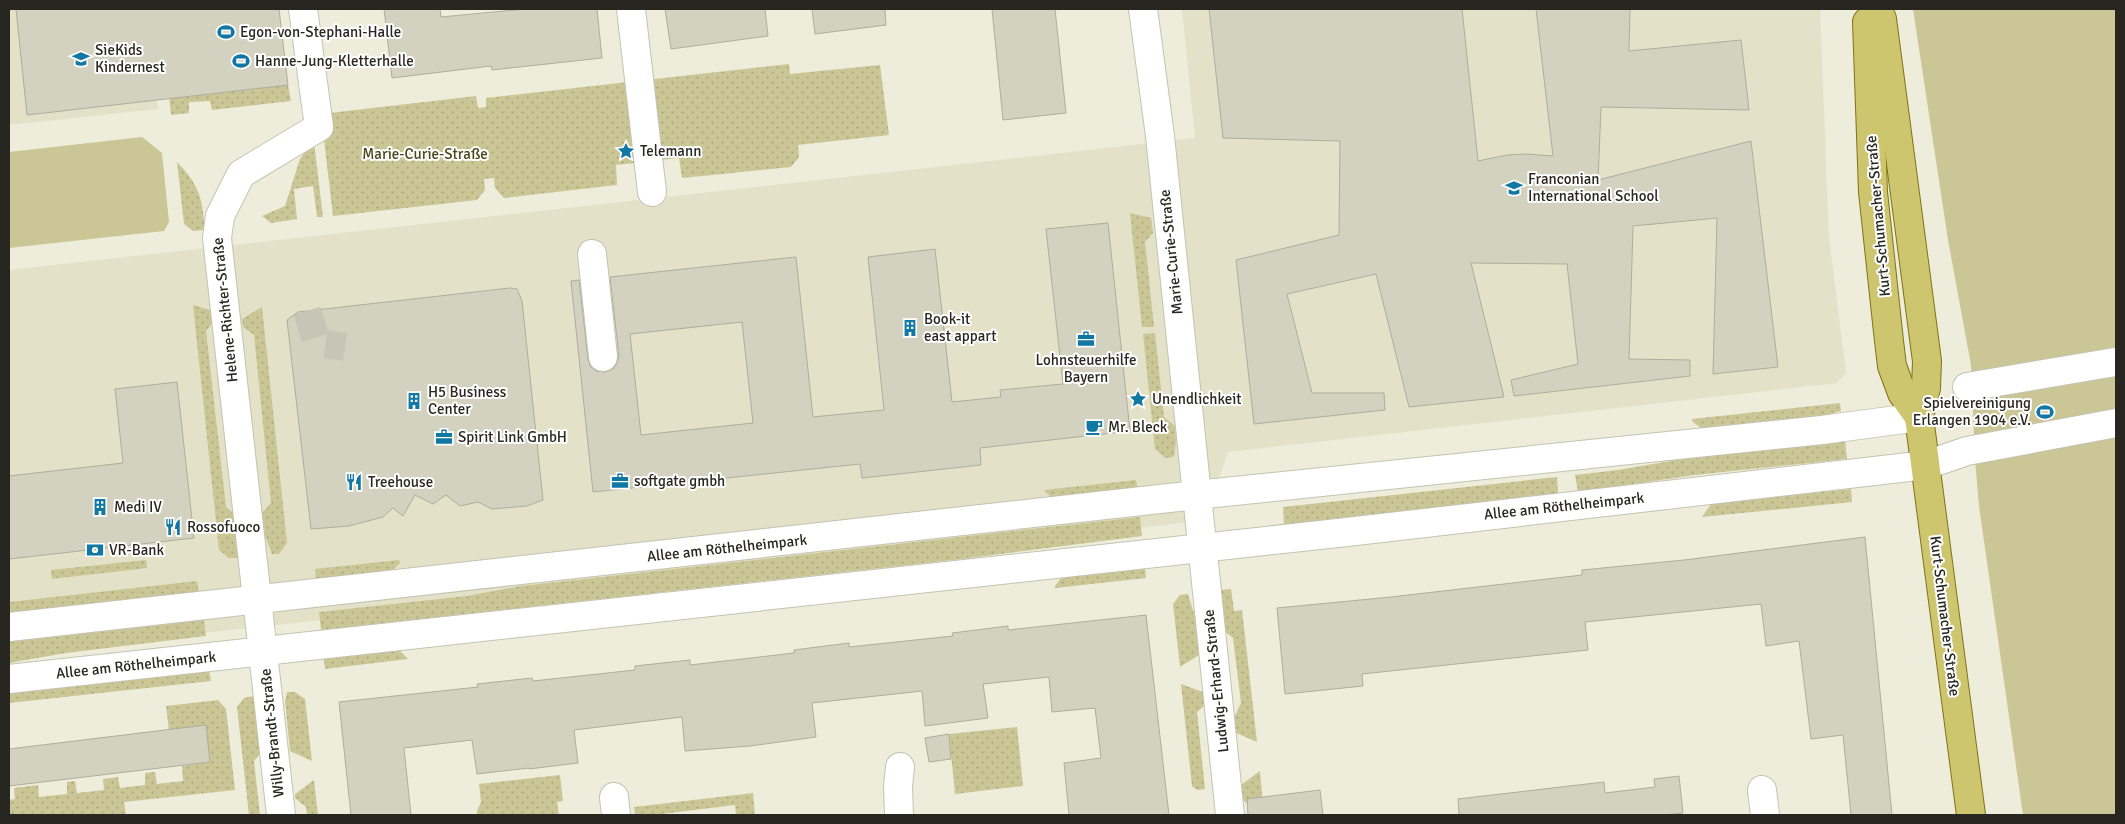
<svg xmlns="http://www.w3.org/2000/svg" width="2125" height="824" font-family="Signika,sans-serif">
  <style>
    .built { fill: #e3e1c8 }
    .green { fill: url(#green-dots) }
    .pitch { fill: #cbc695 }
    .building { fill: #d3d1c0; stroke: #afad9c; fill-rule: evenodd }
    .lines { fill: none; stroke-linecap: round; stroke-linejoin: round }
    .minor-tunnel { stroke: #c6c5b6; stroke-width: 28; stroke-dasharray: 28 14; stroke-linecap: butt }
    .minor-casing { stroke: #c4c3b2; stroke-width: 30 }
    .major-casing { stroke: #7e7415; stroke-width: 30 }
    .minor { stroke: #fff; stroke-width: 28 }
    .major { stroke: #cec56f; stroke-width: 28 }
    .labels { text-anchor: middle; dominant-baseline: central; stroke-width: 4; stroke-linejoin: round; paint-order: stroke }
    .poi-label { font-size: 15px; fill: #272620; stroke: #fff; text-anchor: start }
    .park-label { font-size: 15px; fill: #4a4518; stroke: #fff }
    .street-label { font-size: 15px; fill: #272620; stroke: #fff }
  </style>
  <defs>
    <pattern id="green-dots" width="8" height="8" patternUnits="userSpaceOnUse" patternTransform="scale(1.25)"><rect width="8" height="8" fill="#cbc695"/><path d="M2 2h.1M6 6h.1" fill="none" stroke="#aeaa80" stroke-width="1.8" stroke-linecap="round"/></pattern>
  </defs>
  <rect width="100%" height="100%" fill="#eeeddb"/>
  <!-- built -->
  <g class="built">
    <polygon points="9,9 147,9 158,109 9,125"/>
    <polygon points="1182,9 1820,9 1829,238 1846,373 1837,383 1228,452 1204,520 860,562 9,654 9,270 1195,138"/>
  </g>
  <!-- green -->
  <g class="green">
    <polygon points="160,9 168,9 178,96 288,85 291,101 212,110 210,101 189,102 189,113 171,115"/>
    <polygon points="789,64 790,74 880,65 889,135 798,145 799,157 791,167 682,178 679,158 616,165 617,185 504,198 495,188 494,178 484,179 485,190 477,200 333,216 321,114 476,96 478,108 486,107 486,98"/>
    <polygon points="314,142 323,217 317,217 313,186 294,189 297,219 271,223 262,216 285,206 300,159 311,143"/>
    <path d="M 177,162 C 200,186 202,198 205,230 L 193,231 L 184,224 Z"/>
    <polygon points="1130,213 1151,218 1153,233 1145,242 1154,327 1142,327"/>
    <polygon points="193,305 213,311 215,320 206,331 226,507 237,516 240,552 238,558 229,558 219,550"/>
    <polygon points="262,307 287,543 279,554 272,554 265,535 262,513 271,503 254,335 243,327 242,319"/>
    <polygon points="1155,333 1164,417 1175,426 1176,441 1174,457 1165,458 1155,449 1143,334"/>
    <polygon points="1840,403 1841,411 1819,417 1702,429 1692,421 1692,419"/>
    <polygon points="1845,440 1847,459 1695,475 1578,492 1575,475 1618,470 1688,458"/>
    <polygon points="1557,477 1558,494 1284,525 1283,507"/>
    <polygon points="1136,480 1138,492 1056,501 1045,492 1044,490"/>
    <polygon points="1851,489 1852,502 1702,517 1711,504"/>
    <polygon points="1140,517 1142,536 962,559 321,630 319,612 467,596 521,586"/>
    <polygon points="146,560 147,568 52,579 51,570"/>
    <polygon points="399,560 400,563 390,573 316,581 315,569"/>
    <polygon points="1145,567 1146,578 1055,588 1055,586 1063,575"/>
    <polygon points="197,581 199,593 9,615 9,602"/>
    <polygon points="1231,589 1234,611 1242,610 1257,742 1234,732 1233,720 1241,703 1233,638 1223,630 1221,590"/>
    <polygon points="1188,594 1195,617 1199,655 1180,667 1173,604 1180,595"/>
    <polygon points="204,620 206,636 66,653 9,663 9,642"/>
    <polygon points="397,648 408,659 325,669 323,656"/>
    <polygon points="209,669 211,681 9,703 9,691"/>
    <polygon points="1181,684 1203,692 1204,706 1197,712 1205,789 1197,790 1192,786"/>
    <polygon points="287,692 295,692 305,699 312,761 290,751 285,701"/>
    <polygon points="254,696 257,702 263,750 254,761 260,815 249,815 237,707 244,698"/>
    <polygon points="218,700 226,709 235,790 124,802 126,815 9,815 9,800 15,799 14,788 38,785 39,797 67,794 67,782 75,781 77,793 104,790 103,779 118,777 120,788 145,785 145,773 155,772 157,784 183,781 182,766 210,762 206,726 169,730 166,706"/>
    <polygon points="1017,727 1023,786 955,794 949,734"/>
    <polygon points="1260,771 1264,815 1252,815 1251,807 1242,799 1241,785"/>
    <polygon points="560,775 563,801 557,802 559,815 477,815 477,811 481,802 479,784"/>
    <polygon points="314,780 318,815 307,815 306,807 295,798 295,794"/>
    <polygon points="753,793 755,815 736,815 735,805 654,815 635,815 634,807"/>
  </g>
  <!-- pitch -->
  <g class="pitch">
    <polygon points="1913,9 2116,9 2116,815 2023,815 1979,506 1975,460 1971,365 1948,240"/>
    <polygon points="142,137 162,153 169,222 164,231 9,248 9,152"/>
  </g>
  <!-- building -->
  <g class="building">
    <polygon points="16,9 279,9 288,85 27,115"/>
    <polygon points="384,9 440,9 441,17 525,9 597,9 602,58 492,70 491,66 392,78"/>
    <polygon points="665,9 765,9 768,36 671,49"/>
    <polygon points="812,9 885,9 886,25 815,34"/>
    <polygon points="992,9 1055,9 1066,113 1003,120"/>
    <polygon points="1209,9 1462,9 1478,161 1507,155 1526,154 1553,156 1536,9 1630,9 1629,51 1741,40 1749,110 1601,107 1598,180 1751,141 1778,367 1713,374 1717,218 1633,226 1629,359 1690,360 1690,376 1514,396 1511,380 1578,364 1567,264 1471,263 1504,397 1409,407 1376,274 1287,294 1312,393 1384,393 1385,410 1254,424 1236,260 1339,235 1340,141 1223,138"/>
    <path d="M 1108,223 L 1130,431 L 980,448 L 981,465 L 862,478 L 860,464 L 593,492 L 571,281 L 579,280 L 588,359 L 590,366 L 596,371 L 605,372 L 613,369 L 617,363 L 619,356 L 610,277 L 796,257 L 813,417 L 884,410 L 868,257 L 935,249 L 952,402 L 1001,397 L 1000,390 L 1063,384 L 1046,229 ZM 742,322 L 753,423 L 641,435 L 630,334 Z"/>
    <polygon points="510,288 517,289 522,301 543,500 527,506 492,509 478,502 460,506 446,495 433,504 415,495 403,516 393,508 383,517 349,526 311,529 287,320 298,312"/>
    <polygon points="177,382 194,538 9,559 9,476 123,463 115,389"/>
    <polygon points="1865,537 1892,815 1851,815 1843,735 1811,739 1799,641 1766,646 1761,604 1585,622 1588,650 1362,674 1363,686 1285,694 1277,608 1391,597 1582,575 1582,570 1684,560"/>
    <polygon points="1146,615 1169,815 1069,815 1064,763 1101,758 1095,708 1052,712 1049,677 983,684 988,718 925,726 922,691 812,703 816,737 750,746 685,751 682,717 574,730 578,763 529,769 529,768 477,774 472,740 404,748 411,815 351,815 339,702 478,687 477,684 532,678 533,681 635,670 635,666 690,660 690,665 794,653 794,650 849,643 849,647 953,636 952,633 1008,626 1008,630"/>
    <polygon points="206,725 210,762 9,786 9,749"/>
    <polygon points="949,734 951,759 929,762 925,738"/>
    <polygon points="1679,776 1683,813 1665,815 1459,815 1458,799 1604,782 1605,793 1655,787 1654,779"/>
    <polygon points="1320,790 1323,815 1248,815 1247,799"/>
  </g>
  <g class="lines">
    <!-- minor-tunnel -->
    <polyline class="minor-tunnel" points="307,311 317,343 345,347"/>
    <!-- minor casing -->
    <g class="minor-casing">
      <g id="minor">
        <polyline points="631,9 652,192"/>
        <polyline points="1143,9 1160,136 1230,815"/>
        <polyline points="592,254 603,357"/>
        <polyline points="1967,387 2115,362"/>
        <polyline points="9,627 1196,495 1822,430 1919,417"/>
        <polyline points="9,679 1347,532 1926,465 1967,451 2116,423"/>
        <polyline points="1762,790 1765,815"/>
        <polyline points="614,797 616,815"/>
        <polyline points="281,815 217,238 220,216 241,174 319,127 303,9"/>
        <polyline points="899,815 898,786 900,767"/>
      </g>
    </g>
    <!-- major casing -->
    <g class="major-casing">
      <g id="major">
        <polyline points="1878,9 1882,19 1927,361 1926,388 1919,417 1971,815"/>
        <polyline points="1867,22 1873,192 1889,341 1892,366 1902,393 1919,417"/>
      </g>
    </g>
    <!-- minor -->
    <use href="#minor" class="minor"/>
    <!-- major -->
    <use href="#major" class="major"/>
  </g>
  <!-- icons -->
  <defs>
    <g id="stadium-bare" transform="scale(1.35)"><path d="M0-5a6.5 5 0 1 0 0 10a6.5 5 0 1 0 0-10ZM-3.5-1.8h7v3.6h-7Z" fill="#1177a3" stroke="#fff" stroke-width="2.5" paint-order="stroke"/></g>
    <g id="school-bare" transform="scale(1.35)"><path d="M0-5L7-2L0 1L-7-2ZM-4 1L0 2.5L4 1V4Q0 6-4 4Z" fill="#1177a3" stroke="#fff" stroke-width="2.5" paint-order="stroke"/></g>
    <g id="sight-bare" transform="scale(1.35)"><path d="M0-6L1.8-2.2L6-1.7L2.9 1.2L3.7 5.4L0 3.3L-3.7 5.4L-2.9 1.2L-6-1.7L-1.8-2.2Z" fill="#1177a3" stroke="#fff" stroke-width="2.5" paint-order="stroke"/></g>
    <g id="building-bare" transform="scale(1.35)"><path d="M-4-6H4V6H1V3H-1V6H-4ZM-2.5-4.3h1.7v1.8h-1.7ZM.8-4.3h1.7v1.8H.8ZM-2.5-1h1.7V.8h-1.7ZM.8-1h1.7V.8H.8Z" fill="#1177a3" stroke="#fff" stroke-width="2.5" paint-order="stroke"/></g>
    <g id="office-bare" transform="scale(1.35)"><path d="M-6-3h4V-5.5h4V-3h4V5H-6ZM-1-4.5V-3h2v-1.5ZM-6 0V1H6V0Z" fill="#1177a3" stroke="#fff" stroke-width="2.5" paint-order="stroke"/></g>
    <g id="cafe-bare" transform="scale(1.35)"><path d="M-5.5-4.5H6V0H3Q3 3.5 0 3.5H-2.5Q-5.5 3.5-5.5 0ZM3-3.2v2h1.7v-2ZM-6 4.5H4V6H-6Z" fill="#1177a3" stroke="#fff" stroke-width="2.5" paint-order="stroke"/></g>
    <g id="restaurant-bare" transform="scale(1.35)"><path d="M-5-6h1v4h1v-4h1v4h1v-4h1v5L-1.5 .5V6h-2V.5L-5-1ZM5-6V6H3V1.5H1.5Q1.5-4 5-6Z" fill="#1177a3" stroke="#fff" stroke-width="2.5" paint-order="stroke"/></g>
    <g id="bank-bare" transform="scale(1.35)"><path d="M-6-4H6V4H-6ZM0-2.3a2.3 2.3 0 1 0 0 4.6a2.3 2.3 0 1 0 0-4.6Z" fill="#1177a3" stroke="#fff" stroke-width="2.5" paint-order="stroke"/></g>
  </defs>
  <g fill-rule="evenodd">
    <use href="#stadium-bare" x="226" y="32"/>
    <use href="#school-bare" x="81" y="59"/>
    <use href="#stadium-bare" x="241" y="61"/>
    <use href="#sight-bare" x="626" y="151"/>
    <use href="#school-bare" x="1514" y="188"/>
    <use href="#building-bare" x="910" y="328"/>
    <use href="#office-bare" x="1086" y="339"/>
    <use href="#sight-bare" x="1138" y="399"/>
    <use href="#building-bare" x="414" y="401"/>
    <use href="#stadium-bare" x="2045" y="412"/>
    <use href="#cafe-bare" x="1094" y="427"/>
    <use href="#office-bare" x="444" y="437"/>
    <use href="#office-bare" x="620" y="481"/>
    <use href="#restaurant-bare" x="354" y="482"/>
    <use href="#building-bare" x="100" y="507"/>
    <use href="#restaurant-bare" x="173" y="527"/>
    <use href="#bank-bare" x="95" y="550"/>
  </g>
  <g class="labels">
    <!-- poi labels -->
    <g class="poi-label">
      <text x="240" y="32">Egon-von-Stephani-Halle</text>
      <text x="95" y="50">SieKids<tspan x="95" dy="17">Kindernest</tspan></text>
      <text x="255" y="61">Hanne-Jung-Kletterhalle</text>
      <text x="640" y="151">Telemann</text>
      <text x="1528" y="179">Franconian<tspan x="1528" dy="17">International School</tspan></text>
      <text x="924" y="319">Book-it<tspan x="924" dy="17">east appart</tspan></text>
      <text x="1086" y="360" text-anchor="middle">Lohnsteuerhilfe<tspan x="1086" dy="17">Bayern</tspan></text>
      <text x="428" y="392">H5 Business<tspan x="428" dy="17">Center</tspan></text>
      <text x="1152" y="399">Unendlichkeit</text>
      <text x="2031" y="403" text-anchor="end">Spielvereinigung<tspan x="2031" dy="17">Erlangen 1904 e.V.</tspan></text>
      <text x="1108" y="427">Mr. Bleck</text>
      <text x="458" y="437">Spirit Link GmbH</text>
      <text x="634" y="481">softgate gmbh</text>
      <text x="368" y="482">Treehouse</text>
      <text x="114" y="507">Medi IV</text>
      <text x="187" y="527">Rossofuoco</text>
      <text x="109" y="550">VR-Bank</text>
    </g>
    <!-- park labels -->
    <g class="park-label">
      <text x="425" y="154">Marie-Curie-Straße</text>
    </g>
    <!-- street labels -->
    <g class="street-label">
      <text transform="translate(1878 216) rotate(-95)">Kurt-Schumacher-Straße</text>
      <text transform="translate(1171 252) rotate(-96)">Marie-Curie-Straße</text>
      <text transform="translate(225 310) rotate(-96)">Helene-Richter-Straße</text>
      <text transform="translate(1564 506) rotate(-6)">Allee am Röthelheimpark</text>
      <text transform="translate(727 548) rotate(-6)">Allee am Röthelheimpark</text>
      <text transform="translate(1945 616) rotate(83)">Kurt-Schumacher-Straße</text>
      <text transform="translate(136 665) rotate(-6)">Allee am Röthelheimpark</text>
      <text transform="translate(1216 681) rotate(-96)">Ludwig-Erhard-Straße</text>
      <text transform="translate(272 733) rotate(-96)">Willy-Brandt-Straße</text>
    </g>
  </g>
  <!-- border -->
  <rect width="2125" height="824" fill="none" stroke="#272620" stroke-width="20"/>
</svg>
